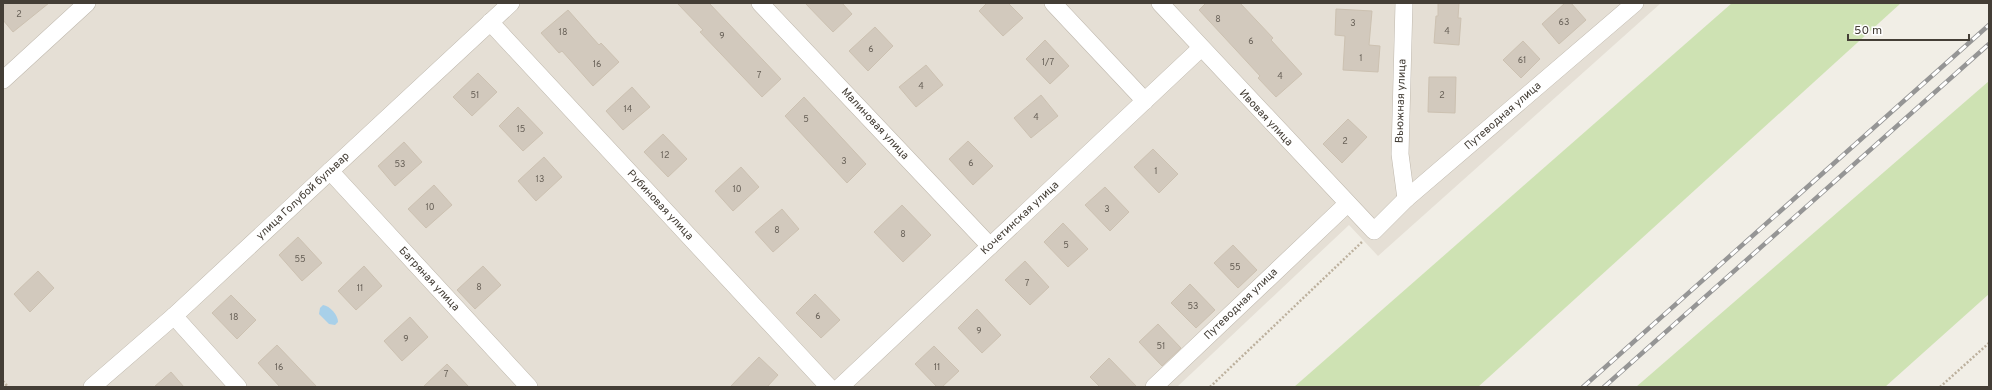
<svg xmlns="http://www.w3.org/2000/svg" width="1992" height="390" font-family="Overpass,sans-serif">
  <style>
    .residential { fill: #e5dfd5 }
    .green { fill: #cee2b3 }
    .water { fill: #a8d0e9 }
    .building { fill: #d2c9bd; stroke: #ccc1b1 }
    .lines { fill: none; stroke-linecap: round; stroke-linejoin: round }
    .minor-casing { stroke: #bfb8ad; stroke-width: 18 }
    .path { stroke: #bcb09d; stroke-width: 2.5; stroke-dasharray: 2 2; stroke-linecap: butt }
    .minor { stroke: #fff; stroke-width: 17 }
    .rail-casing { stroke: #959595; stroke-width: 4.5 }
    .rail { stroke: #fff; stroke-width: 3; stroke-dasharray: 9; stroke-linecap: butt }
    .labels { text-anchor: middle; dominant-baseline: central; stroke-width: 3; stroke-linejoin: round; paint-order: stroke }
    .number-label { font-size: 9px; fill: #686158 }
    .street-label { font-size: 11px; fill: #443e36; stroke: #fff }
  </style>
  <rect width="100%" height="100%" fill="#f1eee6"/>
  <!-- residential -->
  <polygon class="residential" points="3,3 1661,3 1378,256 1349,225 1177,387 3,387"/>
  <!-- green -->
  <g class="green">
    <polygon points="1732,3 1901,3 1478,387 1294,387"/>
    <polygon points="1989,81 1989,294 1885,387 1636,387"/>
  </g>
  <!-- water -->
  <path class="water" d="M 323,305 C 330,306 338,315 338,322 L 335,325 L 329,324 L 319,314 L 320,308 Z"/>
  <!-- building -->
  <g class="building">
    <polygon points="3,3 49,3 13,32 3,20"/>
    <polygon points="677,3 709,3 781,79 762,97 700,32 703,30"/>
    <polygon points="805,3 842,3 852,14 833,32"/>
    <polygon points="987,3 1008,3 1023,18 1003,36 979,11"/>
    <polygon points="1206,3 1240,3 1273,38 1271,40 1302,74 1276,97 1258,78 1260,76 1199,10"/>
    <polygon points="1438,3 1459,3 1458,18 1461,18 1459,45 1434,43 1436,16 1438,16"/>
    <polygon points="1565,3 1571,3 1586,20 1559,44 1542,24"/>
    <polygon points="1336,9 1372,11 1369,45 1380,46 1378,72 1343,70 1345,36 1335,35"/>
    <polygon points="568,10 599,45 601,43 619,62 593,86 562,51 559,53 541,33"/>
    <polygon points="875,27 893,46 868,71 849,51"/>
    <polygon points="1045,40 1069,66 1050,84 1026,59"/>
    <polygon points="1523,41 1540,59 1521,78 1503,60"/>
    <polygon points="926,65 943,85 916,107 899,87"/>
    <polygon points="478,73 497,92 472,116 453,97"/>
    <polygon points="1429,77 1456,77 1455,113 1428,112"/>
    <polygon points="632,87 650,107 623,130 606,111"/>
    <polygon points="1041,95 1058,116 1031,138 1014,118"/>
    <polygon points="804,97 866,164 847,183 785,116"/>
    <polygon points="518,107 543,133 523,151 499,126"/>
    <polygon points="1348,119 1367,137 1342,163 1323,144"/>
    <polygon points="663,134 687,159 668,177 644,152"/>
    <polygon points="968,141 993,166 973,185 949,159"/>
    <polygon points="404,142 422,162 395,186 378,166"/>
    <polygon points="1153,149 1178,174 1159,193 1134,167"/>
    <polygon points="544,157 562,177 536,201 518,181"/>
    <polygon points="741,167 759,187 733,211 715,191"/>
    <polygon points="434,185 452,205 426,228 408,209"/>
    <polygon points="1105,187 1129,212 1110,231 1085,205"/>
    <polygon points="902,205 931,235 903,262 874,232"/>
    <polygon points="782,209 799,229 773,252 755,232"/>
    <polygon points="1063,223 1088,249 1068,267 1044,242"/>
    <polygon points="298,237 322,263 302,281 279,255"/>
    <polygon points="1233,245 1257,270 1238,288 1214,263"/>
    <polygon points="1025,261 1049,287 1030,305 1005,280"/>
    <polygon points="364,266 382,286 356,310 338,291"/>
    <polygon points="483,266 501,285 475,309 457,290"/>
    <polygon points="38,271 54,288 30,312 14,294"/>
    <polygon points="1190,284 1215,310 1196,328 1171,303"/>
    <polygon points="815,294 840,320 821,338 796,313"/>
    <polygon points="231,295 256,320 237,339 212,313"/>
    <polygon points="977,309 1001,335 982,353 958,328"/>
    <polygon points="410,317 428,337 402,361 384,341"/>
    <polygon points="1158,324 1181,348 1162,366 1139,342"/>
    <polygon points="277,345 317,387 280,387 258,363"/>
    <polygon points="934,346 959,371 942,387 937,387 915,364"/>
    <polygon points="759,357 778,375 767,387 730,387"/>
    <polygon points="1109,358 1137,387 1100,387 1090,377"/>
    <polygon points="447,364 469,387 423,387"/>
    <polygon points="171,372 184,387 154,387"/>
  </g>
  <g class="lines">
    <!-- minor casing -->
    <g class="minor-casing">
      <g id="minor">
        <polyline points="760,3 990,246"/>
        <polyline points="1053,3 1145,101"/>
        <polyline points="1160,3 1374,231 1406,199 1635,3"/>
        <polyline points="1404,3 1400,154 1406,199"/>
        <polyline points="490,22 829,387"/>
        <polyline points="3,80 87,3"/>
        <polyline points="330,171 529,387"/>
        <polyline points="174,316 238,387"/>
        <polyline points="92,387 174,316 511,3"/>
        <polyline points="840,387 1201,48"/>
        <polyline points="1154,387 1347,204"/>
      </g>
    </g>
    <!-- path -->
    <g class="path">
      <polyline points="3,381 8,387"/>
      <polyline points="1210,387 1363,241"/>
      <polyline points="1940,387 1989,343"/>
    </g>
    <!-- minor -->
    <use href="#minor" class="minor"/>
    <!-- rail casing -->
    <g class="rail-casing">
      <g id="rail">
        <polyline points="1583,387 1989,25"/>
        <polyline points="1604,387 1989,44"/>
      </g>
    </g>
    <!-- rail -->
    <use href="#rail" class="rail"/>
  </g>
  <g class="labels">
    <!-- number labels -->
    <g class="number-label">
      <text x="19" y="14">2</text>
      <text x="1218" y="19">8</text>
      <text x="1564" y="22">63</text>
      <text x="1353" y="23">3</text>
      <text x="1447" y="31">4</text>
      <text x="563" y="32">18</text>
      <text x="722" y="36">9</text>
      <text x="1251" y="41">6</text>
      <text x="871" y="49">6</text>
      <text x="1361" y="58">1</text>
      <text x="1522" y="60">61</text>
      <text x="1048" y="62">1/7</text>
      <text x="597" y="64">16</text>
      <text x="759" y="75">7</text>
      <text x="1280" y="76">4</text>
      <text x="921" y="86">4</text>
      <text x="475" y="95">51</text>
      <text x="1442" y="95">2</text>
      <text x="628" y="109">14</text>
      <text x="1036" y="117">4</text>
      <text x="806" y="119">5</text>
      <text x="521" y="129">15</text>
      <text x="1345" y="141">2</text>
      <text x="665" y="155">12</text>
      <text x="844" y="161">3</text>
      <text x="971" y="163">6</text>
      <text x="400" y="164">53</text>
      <text x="1156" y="171">1</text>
      <text x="540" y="179">13</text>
      <text x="737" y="189">10</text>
      <text x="430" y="207">10</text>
      <text x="1107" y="209">3</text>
      <text x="777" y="230">8</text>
      <text x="903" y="234">8</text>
      <text x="1066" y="245">5</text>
      <text x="300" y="259">55</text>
      <text x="1235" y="267">55</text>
      <text x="1027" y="283">7</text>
      <text x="479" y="287">8</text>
      <text x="360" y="288">11</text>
      <text x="1193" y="306">53</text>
      <text x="818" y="316">6</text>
      <text x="234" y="317">18</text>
      <text x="979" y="331">9</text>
      <text x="406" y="339">9</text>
      <text x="1161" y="346">51</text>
      <text x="279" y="367">16</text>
      <text x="937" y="367">11</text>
      <text x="446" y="374">7</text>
    </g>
    <!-- street labels -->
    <g class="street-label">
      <text transform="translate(1401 101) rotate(-88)">Вьюжная улица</text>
      <text transform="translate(1503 116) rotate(-41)">Путеводная улица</text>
      <text transform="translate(1266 118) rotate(47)">Ивовая улица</text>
      <text transform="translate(875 124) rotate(47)">Малиновая улица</text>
      <text transform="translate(303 196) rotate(-43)">улица Голубой бульвар</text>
      <text transform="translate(660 205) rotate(47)">Рубиновая улица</text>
      <text transform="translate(1020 218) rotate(-43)">Кочетинская улица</text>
      <text transform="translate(429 279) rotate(47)">Багряная улица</text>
      <text transform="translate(1241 304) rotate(-44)">Путеводная улица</text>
    </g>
  </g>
  <!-- border -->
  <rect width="1992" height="390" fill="none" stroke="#443e36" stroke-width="8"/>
  <!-- scale -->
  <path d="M1848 34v6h121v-6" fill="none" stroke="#443e36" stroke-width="2"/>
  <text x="1854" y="34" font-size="12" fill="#443e36" stroke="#ffffff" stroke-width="3" paint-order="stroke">50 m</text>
</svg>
